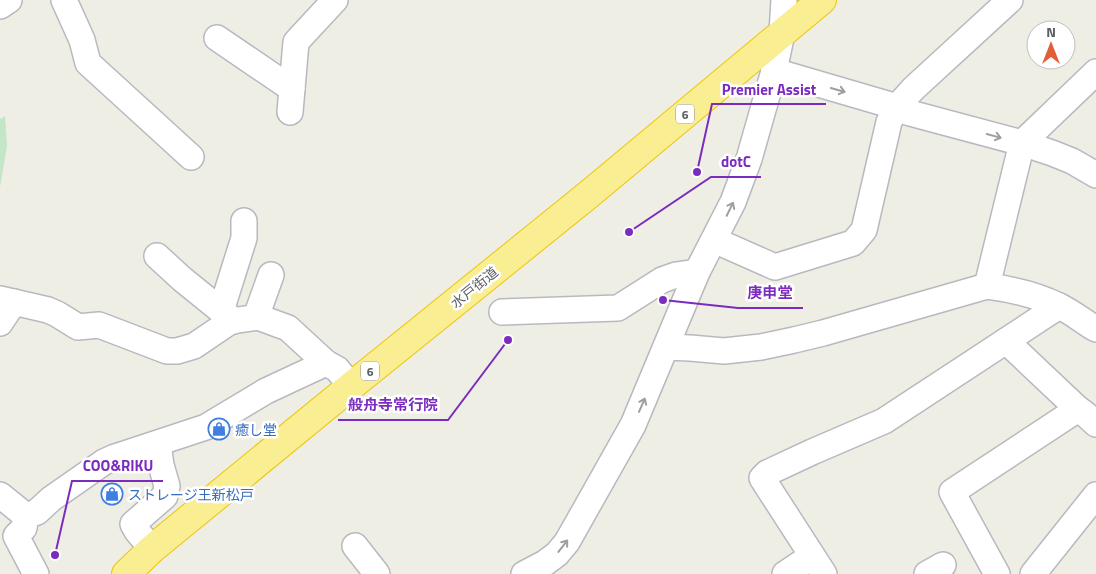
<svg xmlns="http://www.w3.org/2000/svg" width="1096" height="574" font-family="'Titillium Web','Noto Sans JP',sans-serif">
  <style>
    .green { fill: #c3e5c8 }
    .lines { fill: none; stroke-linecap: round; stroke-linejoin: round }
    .minor-casing { stroke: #b8b9bf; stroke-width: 28 }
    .highway-casing { stroke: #ecc508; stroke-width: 30 }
    .minor { stroke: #fff; stroke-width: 25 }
    .highway { stroke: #f9ee92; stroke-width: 28 }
    .oneway { stroke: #9e9fa3 }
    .labels { text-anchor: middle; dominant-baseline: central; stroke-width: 5; stroke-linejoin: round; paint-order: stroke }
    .shield { fill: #fff; stroke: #8e8f93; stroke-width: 1 }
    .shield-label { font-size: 12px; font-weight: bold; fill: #5d5f65 }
    .street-label { font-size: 14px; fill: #5d5f65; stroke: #fff }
    .shop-label { font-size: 14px; fill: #366cbe; stroke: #fff; text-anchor: start }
    .leader { fill: none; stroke: #7b2cbf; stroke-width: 2 }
    .callout-dot { fill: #7b2cbf; stroke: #fff; stroke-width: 2 }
    .callout-label { font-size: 15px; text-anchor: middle; font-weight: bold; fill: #7b2cbf; stroke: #fff; stroke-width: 5; stroke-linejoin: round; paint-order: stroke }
  </style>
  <rect width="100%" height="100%" fill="#efeee5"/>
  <!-- green -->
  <polygon class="green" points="5,116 7,146 0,187 0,119"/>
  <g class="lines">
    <!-- minor casing -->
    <g class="minor-casing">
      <g id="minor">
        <polyline points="64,0 82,40 88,63 191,157"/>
        <polyline points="0,6 9,0"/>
        <polyline points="217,38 292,89"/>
        <polyline points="774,71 887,104 910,113 1022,143 1052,153 1072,161 1096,175"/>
        <polyline points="290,112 296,42 335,0"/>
        <polyline points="714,240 775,267 853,243 864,230 889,122 896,108 913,89 1010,0"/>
        <polyline points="157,256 182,279 234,321"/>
        <polyline points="987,286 1022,143 1096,72"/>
        <polyline points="0,299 48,310 57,314 78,327 99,325 167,351 177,351 194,346 231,321 258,317 288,328 326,363 337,369 351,386"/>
        <polyline points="221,311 244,238 244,221"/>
        <polyline points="502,312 618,308 662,280 676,275 697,272"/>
        <polyline points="256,317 271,275"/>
        <polyline points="0,323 14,302"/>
        <polyline points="1006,341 1078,409 1085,414 1096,424"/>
        <path d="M 666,347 L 690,348 L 724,351 L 761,347 L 794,340 L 823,333 L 987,286 C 1011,289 1037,295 1059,306 C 1072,312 1084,322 1096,329"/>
        <polyline points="0,495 26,516 24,528 16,536 36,574"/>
        <polyline points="26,516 37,512 51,499 104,462 115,457 206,427 266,391 326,363"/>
        <polyline points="355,546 377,574"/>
        <polyline points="152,549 137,531 133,524 165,496 167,486 161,465 158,444"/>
        <polyline points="524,574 545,563 557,554 567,542 633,425 697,272 733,202 749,159 774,71 782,33 784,0"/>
        <polyline points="785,574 812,556"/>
        <polyline points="824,574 762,478 767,473 812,452 884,421 1059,306"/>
        <polyline points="927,574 943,565"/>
        <polyline points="997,574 952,492 1078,409"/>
        <polyline points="1033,574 1096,495"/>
      </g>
    </g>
    <!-- highway casing -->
    <g class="highway-casing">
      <polyline id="highway" points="126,574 152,549 334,400 588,195 822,0"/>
    </g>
    <!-- minor -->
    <use href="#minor" class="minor"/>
    <!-- highway -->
    <use href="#highway" class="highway"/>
  </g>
  <!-- one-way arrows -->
  <defs><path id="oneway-shaft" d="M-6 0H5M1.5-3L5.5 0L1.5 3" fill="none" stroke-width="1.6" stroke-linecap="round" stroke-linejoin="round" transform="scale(1.25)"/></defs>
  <g class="oneway">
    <use href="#oneway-shaft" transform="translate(838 90) rotate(16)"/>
    <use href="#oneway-shaft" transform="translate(994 136) rotate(15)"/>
    <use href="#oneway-shaft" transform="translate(730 209) rotate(-64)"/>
    <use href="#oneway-shaft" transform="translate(642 405) rotate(-66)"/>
    <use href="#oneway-shaft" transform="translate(563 546) rotate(-52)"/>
  </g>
  <!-- icons -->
  <defs>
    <g id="shop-ring" transform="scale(1.125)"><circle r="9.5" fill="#fff" stroke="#3f7fe0" stroke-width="1.5"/><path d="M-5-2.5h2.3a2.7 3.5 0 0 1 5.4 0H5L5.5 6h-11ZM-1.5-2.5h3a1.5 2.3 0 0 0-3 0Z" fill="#3f7fe0"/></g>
  </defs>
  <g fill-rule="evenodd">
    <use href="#shop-ring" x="219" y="429"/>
    <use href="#shop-ring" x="112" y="494"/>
  </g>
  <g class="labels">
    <!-- shield labels -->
    <g class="shield">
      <rect x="676" y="104.5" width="18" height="19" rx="4"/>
      <rect x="361" y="361.5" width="18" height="19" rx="4"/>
    </g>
    <g class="shield-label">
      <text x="685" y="114">6</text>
      <text x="370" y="371">6</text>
    </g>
    <!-- street labels -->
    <g class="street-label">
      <text transform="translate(474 287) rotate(-39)">水戸街道</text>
    </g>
    <!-- shop labels -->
    <g class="shop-label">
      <text x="235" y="429">癒し堂</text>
      <text x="128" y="494">ストレージ王新松戸</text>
    </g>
  </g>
  <!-- callouts -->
  <path class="leader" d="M697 172L712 104H826M629 232L711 177H761M663 300L738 308H803M508 340L448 420H338M55 555L72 481H163"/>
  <g class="callout-dot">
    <circle cx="697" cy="172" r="5"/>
    <circle cx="629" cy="232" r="5"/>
    <circle cx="663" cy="300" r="5"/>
    <circle cx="508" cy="340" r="5"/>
    <circle cx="55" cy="555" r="5"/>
  </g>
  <g class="callout-label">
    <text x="769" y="95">Premier Assist</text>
    <text x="736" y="167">dotC</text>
    <text x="770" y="298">庚申堂</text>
    <text x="393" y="410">般舟寺常行院</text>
    <text x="118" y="471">COO&amp;RIKU</text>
  </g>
  <!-- north arrow -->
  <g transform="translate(1051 45)"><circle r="24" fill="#ffffff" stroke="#bebfc1"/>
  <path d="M0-4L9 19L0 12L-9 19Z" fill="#e35d37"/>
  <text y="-8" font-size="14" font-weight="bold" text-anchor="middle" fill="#5d5f65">N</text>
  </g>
</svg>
